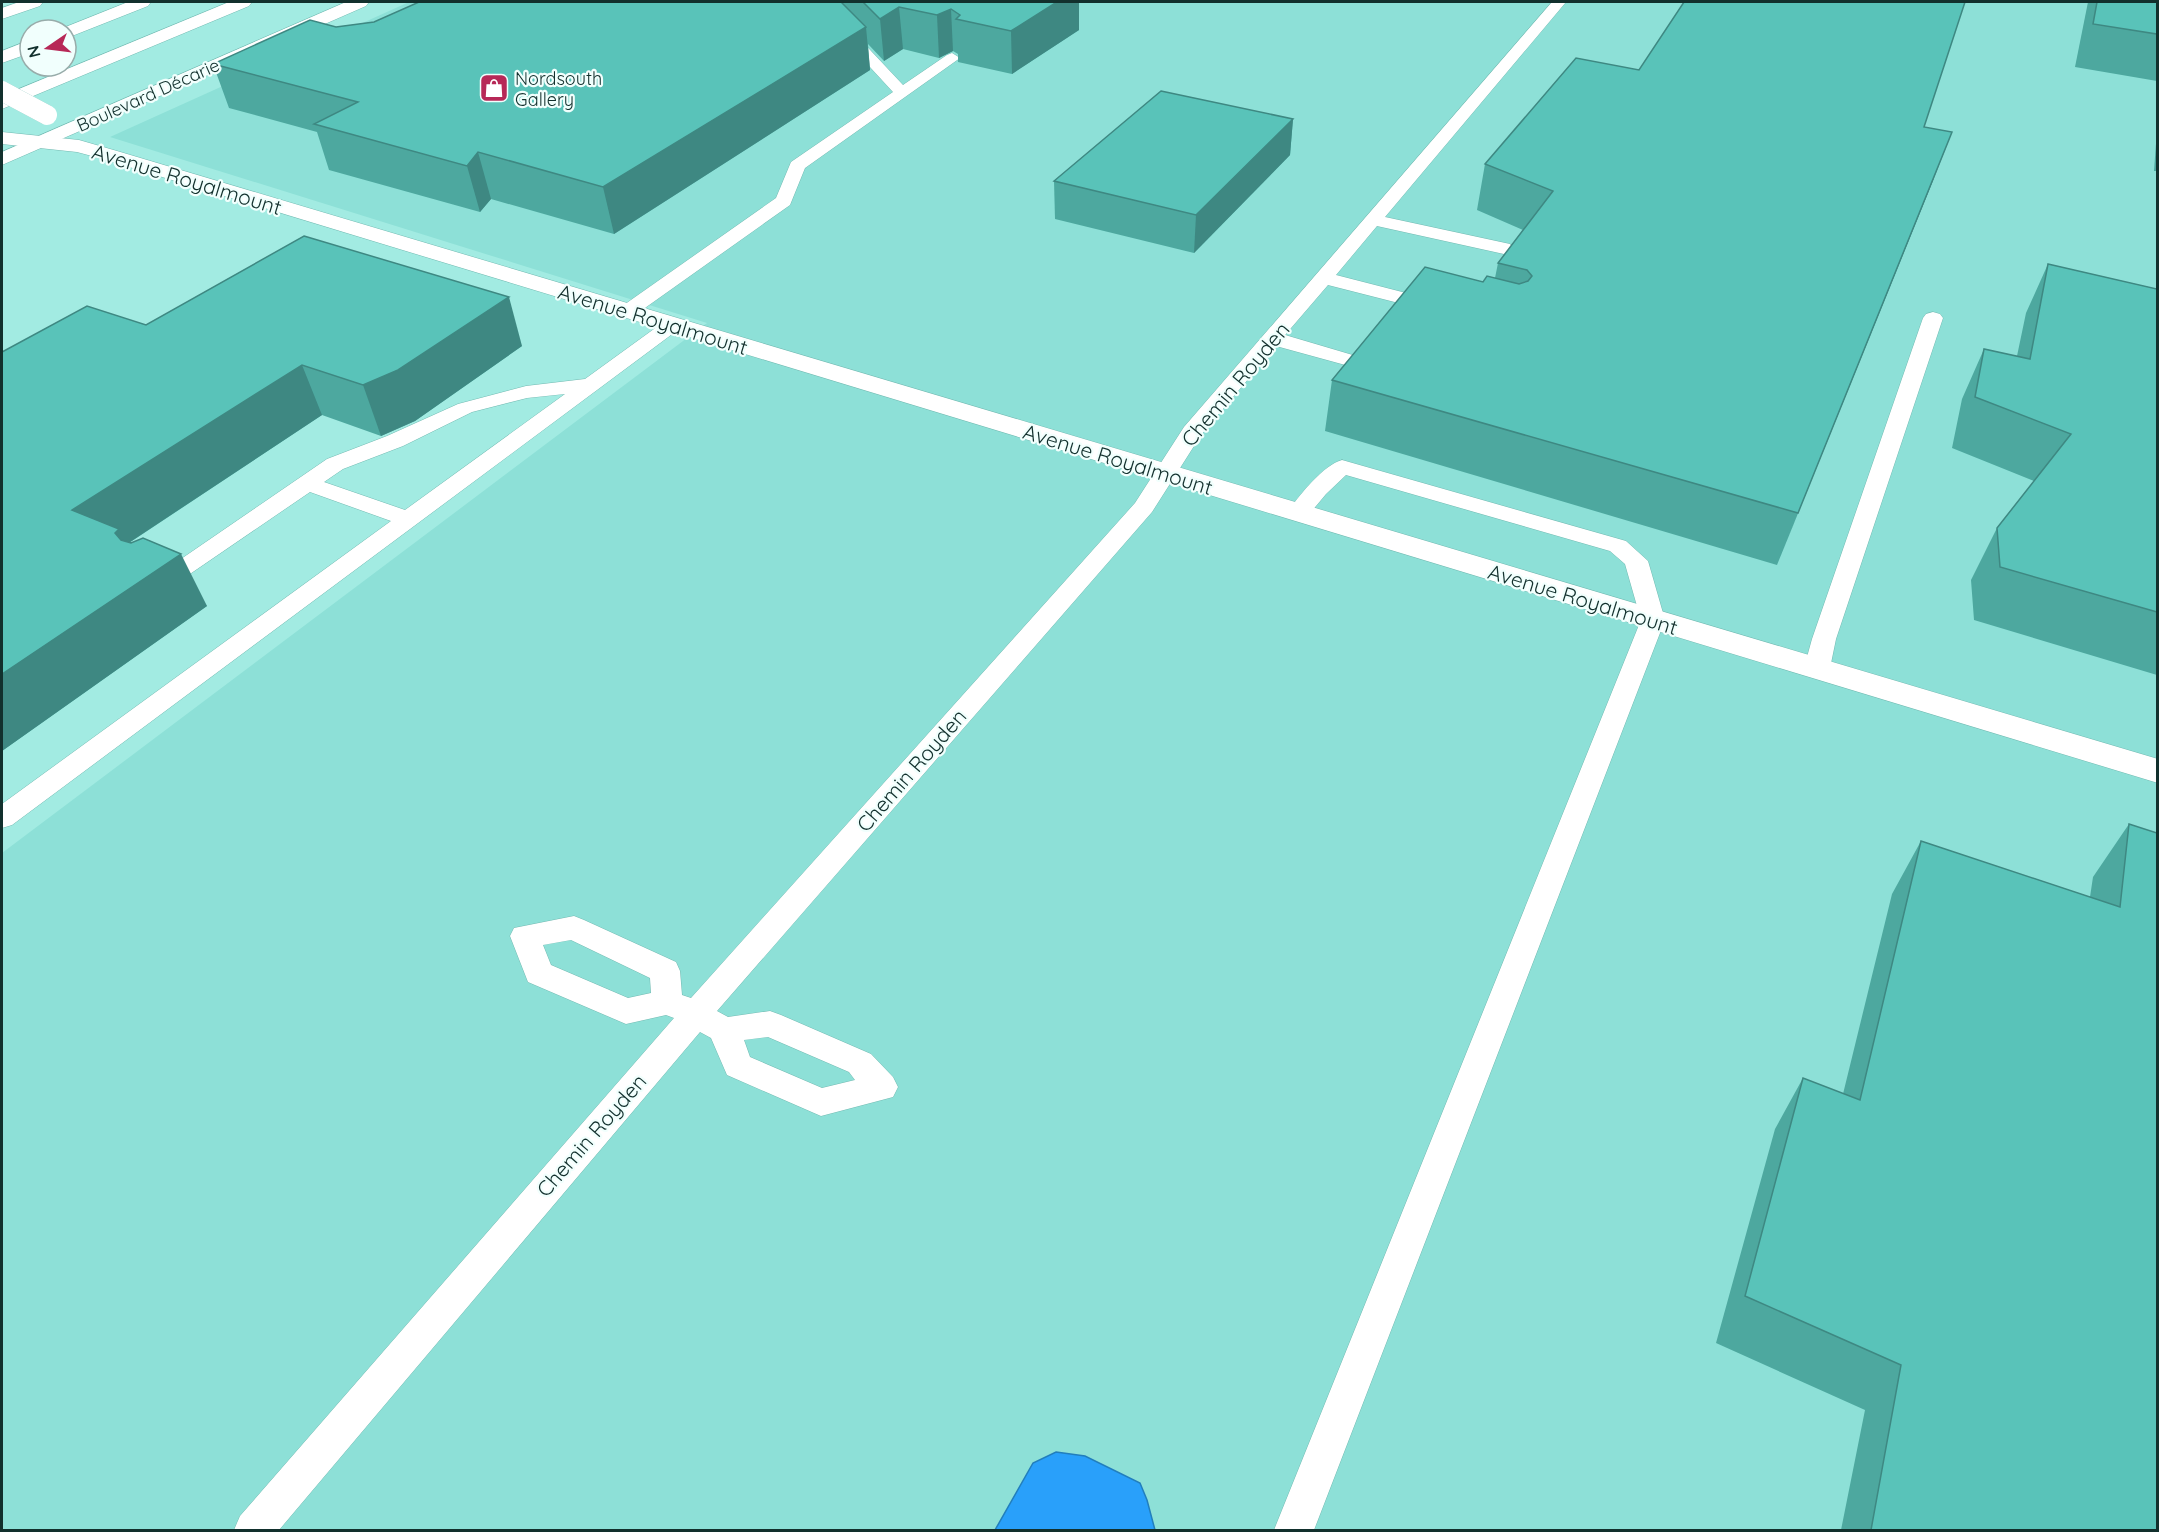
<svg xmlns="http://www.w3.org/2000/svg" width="2159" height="1532" font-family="Quicksand,sans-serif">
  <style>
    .built { fill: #8de0d7 }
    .water { fill: #29a0fa; stroke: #227ebc; stroke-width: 1.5 }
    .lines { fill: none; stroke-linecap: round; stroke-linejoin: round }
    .service-casing { stroke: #73bab2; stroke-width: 1 }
    .tertiary-casing { stroke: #73bab2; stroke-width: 1 }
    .secondary-casing { stroke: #73bab2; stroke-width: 1 }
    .motorway-casing { stroke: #73bab2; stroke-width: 1 }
    .service { fill: #fff; fill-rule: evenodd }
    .tertiary { fill: #fff; fill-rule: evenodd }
    .secondary { fill: #fff; fill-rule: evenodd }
    .motorway { fill: #fff; fill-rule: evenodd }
    .tertiary-bridge-casing { stroke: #73bab2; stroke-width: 20; stroke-linecap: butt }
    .tertiary-bridge { stroke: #fff; stroke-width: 20 }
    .wall { fill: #4da89f }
    .shaded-wall { fill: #3e8882 }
    .building { fill: #59c3b9; stroke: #3e8882; stroke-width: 1.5 }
    .labels { text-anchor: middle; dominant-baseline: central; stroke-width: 4.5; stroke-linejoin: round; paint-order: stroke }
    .far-poi-label { font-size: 18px; fill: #12302d; stroke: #f1fffd; text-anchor: start }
    .far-street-label { font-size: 18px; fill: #12302d; stroke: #f1fffd }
    .street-label { font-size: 21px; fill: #12302d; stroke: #f1fffd }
  </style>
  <rect width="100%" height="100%" fill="#a2ebe2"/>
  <!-- built -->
  <polygon class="built" points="409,2 2157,2 2157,1530 2,1530 2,853 707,323 110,137"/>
  <!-- water -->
  <polygon class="water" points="1056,1452 1085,1456 1140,1483 1147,1500 1155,1530 995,1530 1033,1463"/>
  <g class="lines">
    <!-- service casing -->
    <g class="service-casing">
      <g id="service">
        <path d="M 1552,2 L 1566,2 L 1385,217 L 1510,244 L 1513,248 L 1510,252 L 1504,254 L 1377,226 L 1336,275 L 1441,302 L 1444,306 L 1441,310 L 1434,312 L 1328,285 L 1285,335 L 1356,356 L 1359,360 L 1356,364 L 1349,366 L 1276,346 L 1201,435 L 1152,512 L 717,1011 L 728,1017 L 770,1011 L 781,1015 L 871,1054 L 893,1077 L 898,1087 L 893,1097 L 821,1116 L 727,1075 L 711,1038 L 700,1032 L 279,1530 L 234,1530 L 240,1516 L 674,1018 L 666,1015 L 626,1024 L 528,982 L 510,936 L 514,928 L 574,916 L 584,920 L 676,962 L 680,971 L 682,995 L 691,998 L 1135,503 L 1184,427 ZM 571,940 L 650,978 L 651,993 L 628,998 L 551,965 L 543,945 ZM 768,1037 L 849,1072 L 855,1080 L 822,1088 L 750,1057 L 744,1040 Z"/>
        <polygon points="841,32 856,35 903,85 947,55 952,53 960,58 805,168 790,205 635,315 621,315 618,311 621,307 776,198 791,162 893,92 846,41 836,39 834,36 836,33"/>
        <polygon points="1933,312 1940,314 1943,318 1836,639 1830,668 1826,674 1817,676 1808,674 1804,668 1812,639 1923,318 1926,314"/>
        <path d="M 672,319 L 679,321 L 682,325 L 679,329 L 12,825 L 2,828 L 2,804 L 391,521 L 310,492 L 165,591 L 157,594 L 149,591 L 145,586 L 149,581 L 327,459 L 387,436 L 458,404 L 526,386 L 585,379 L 665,321 ZM 565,394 L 405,510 L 324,482 L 343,469 L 403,446 L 472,412 L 527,398 Z"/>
        <path d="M 1342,460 L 1626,541 L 1648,561 L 1665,620 L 1314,1530 L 1274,1530 L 1641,620 L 1625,564 L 1610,551 L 1346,475 L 1326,494 L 1306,518 L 1298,520 L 1290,518 L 1287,513 C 1298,497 1323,465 1342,460 Z"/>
      </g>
    </g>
    <!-- tertiary casing -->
    <g class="tertiary-casing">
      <polygon id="tertiary" points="2,132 79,140 117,151 2158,759 2158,783 103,159 77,152 2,144"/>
    </g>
    <!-- secondary casing -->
    <g class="secondary-casing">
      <g id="secondary">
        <polygon points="19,2 43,2 40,6 2,19 2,8"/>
        <polygon points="346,2 369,2 366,6 2,165 2,152"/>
      </g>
    </g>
    <!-- motorway casing -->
    <g class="motorway-casing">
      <g id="motorway">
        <polygon points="128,2 151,2 148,6 72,36 66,37 66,30 58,30"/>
        <polygon points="229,2 252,2 249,6 2,109 2,96"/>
        <polygon points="30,40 30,53 2,63 2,51"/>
      </g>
    </g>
    <!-- service -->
    <use href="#service" class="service"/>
    <!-- tertiary -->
    <use href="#tertiary" class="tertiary"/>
    <!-- secondary -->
    <use href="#secondary" class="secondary"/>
    <!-- motorway -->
    <use href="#motorway" class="motorway"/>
    <!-- tertiary-bridge casing -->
    <g class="tertiary-bridge-casing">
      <polyline id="tertiary-bridge" points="2,91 47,115"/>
    </g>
    <!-- tertiary-bridge -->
    <use href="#tertiary-bridge" class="tertiary-bridge"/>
  </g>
  <!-- wall -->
  <g class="wall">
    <polygon points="419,2 1079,2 1079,30 1012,74 958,62 958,54 953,51 939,58 903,49 884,61 868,44 870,70 614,234 491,199 480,212 329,170 317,132 229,108 213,64 336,27 374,22"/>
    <polygon points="2088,2 2157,2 2157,81 2075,67"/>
    <polygon points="1293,119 1290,155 1194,253 1055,219 1054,181"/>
    <polygon points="1924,127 1934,178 1777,565 1325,431 1332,380 1495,278 1498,263 1523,230 1477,210 1485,164"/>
    <polygon points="2157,130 2157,171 2154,171"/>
    <polygon points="2048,264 2157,289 2157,675 1974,620 1971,580 1997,528 2034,481 1952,448 1962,399 1984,349 2017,356 2026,313"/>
    <polygon points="146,325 522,346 415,421 381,436 322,415 129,543 207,606 2,751"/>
    <polygon points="2129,824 2157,1530 1841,1530 1865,1410 1716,1343 1775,1129 1803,1078 1843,1094 1892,894 1921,841 2090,897 2093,877"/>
  </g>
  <!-- shaded-wall -->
  <g class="shaded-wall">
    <polygon points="1057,2 1079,2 1079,30 1012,74 1011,31"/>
    <polygon points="899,7 903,49 884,61 880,19"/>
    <polygon points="951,9 953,51 939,58 937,15"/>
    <polygon points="866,27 870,70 614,234 603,187"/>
    <polygon points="1293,119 1290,155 1194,253 1196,215"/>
    <polygon points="1952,132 1934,178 1777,565 1798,513"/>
    <polygon points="478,152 491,199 480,212 467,166"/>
    <polygon points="509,297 522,346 415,421 381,436 363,385"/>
    <polygon points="302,365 322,415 127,544 181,554 207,606 2,751 2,674 72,510"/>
  </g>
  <!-- building -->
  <g class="building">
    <polygon points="419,2 841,2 866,27 603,187 478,152 467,166 314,124 358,102 213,64 310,20 336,27 374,22"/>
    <polygon points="863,2 1057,2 1011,31 956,19 960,15 951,9 937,15 899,7 880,19"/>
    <polygon points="1684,2 1965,2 1924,127 1952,132 1798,513 1332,380 1425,267 1483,282 1487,276 1519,284 1528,281 1532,276 1527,270 1498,263 1553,191 1485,164 1576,58 1639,70"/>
    <polygon points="2097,2 2157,2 2157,34 2093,24"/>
    <polygon points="1161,91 1293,119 1196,215 1054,181"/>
    <polygon points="304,236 509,297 398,370 363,385 302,365 72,510 119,529 115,533 121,540 131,543 143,538 181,554 2,674 2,352 87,306 146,325"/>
    <polygon points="2048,264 2157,289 2157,612 2000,567 1997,528 2071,434 1975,397 1984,349 2030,359"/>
    <polygon points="2129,824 2157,833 2157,1530 1871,1530 1901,1365 1745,1296 1803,1078 1860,1100 1921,841 2120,907"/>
  </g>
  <!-- icons -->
  <defs>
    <g id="shop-square" transform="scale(1.5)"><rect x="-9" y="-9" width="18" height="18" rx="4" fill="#b72857" stroke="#f1fffd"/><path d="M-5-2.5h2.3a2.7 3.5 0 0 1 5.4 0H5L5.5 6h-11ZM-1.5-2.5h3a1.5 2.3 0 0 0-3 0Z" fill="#fff"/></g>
  </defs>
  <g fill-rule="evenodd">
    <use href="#shop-square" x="494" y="88"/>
  </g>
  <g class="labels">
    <!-- far-poi labels -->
    <g class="far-poi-label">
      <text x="515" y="78">Nordsouth<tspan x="515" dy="21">Gallery</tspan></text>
    </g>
    <!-- far-street labels -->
    <g class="far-street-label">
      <text transform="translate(148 95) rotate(-24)">Boulevard Décarie</text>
    </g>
    <!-- street labels -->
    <g class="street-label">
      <text transform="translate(187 179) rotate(17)">Avenue Royalmount</text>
      <text transform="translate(653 319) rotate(17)">Avenue Royalmount</text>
      <text transform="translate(1235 384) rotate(-50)">Chemin Royden</text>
      <text transform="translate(1118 459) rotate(17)">Avenue Royalmount</text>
      <text transform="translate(1583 599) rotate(17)">Avenue Royalmount</text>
      <text transform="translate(911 770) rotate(-49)">Chemin Royden</text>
      <text transform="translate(591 1135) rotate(-49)">Chemin Royden</text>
    </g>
  </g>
  <!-- border -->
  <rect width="2159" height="1532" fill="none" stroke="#12302d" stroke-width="6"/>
  <!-- north arrow -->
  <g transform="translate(48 48) rotate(256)"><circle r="28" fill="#f1fffd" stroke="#98acaa" stroke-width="1.5"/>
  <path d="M0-4.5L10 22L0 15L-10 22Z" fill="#b72857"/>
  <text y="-9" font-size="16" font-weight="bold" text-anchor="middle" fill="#12302d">N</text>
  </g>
</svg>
